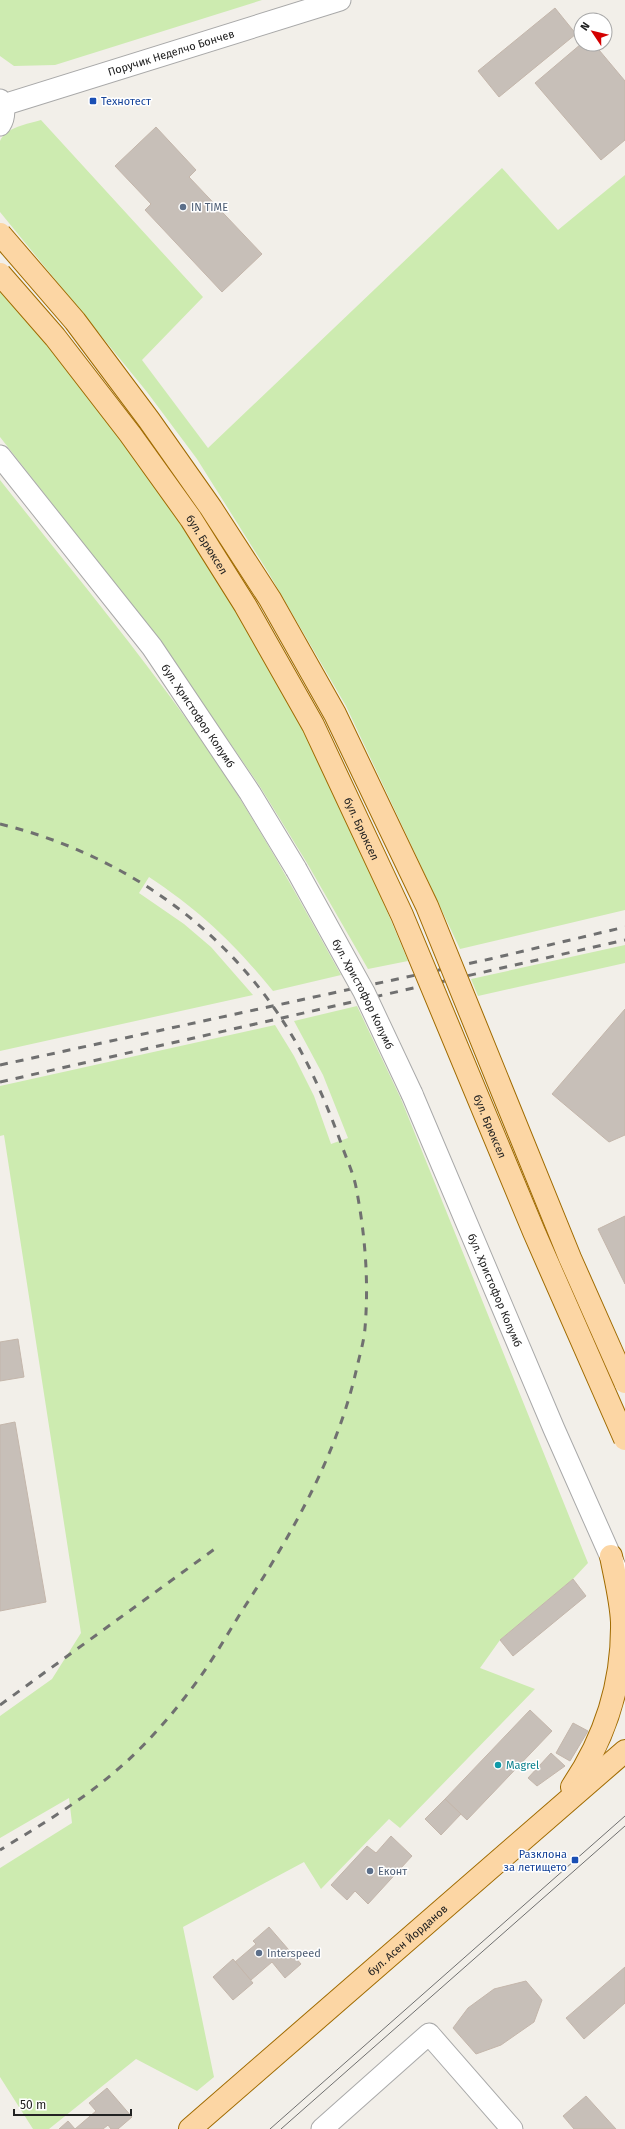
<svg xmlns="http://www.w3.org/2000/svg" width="625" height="2129" font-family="'Fira Sans',sans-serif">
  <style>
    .grass { fill: #cdebb0 }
    .building { fill: #c7bfb8; stroke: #c4b6ab }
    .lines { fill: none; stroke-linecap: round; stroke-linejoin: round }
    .minor-casing { stroke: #a9a9a9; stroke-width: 23 }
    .major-casing { stroke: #a06b00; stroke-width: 24 }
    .minor { stroke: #fff; stroke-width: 21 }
    .major { stroke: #fcd6a4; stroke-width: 22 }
    .tram { stroke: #707070; stroke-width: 1 }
    .rail { stroke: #707070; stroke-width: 3; stroke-dasharray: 8 8; stroke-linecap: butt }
    .minor-bridge-casing { stroke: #a9a9a9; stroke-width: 23; stroke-linecap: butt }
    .major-bridge-casing { stroke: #a06b00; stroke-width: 24; stroke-linecap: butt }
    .minor-bridge { stroke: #fff; stroke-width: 21 }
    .major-bridge { stroke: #fcd6a4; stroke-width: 22 }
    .transit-dot { fill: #1a4fb4; stroke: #fff; stroke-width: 1.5 }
    .service-dot { fill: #5c6f8a; stroke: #fff; stroke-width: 1.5 }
    .culture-dot { fill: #0f9aa8; stroke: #fff; stroke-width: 1.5 }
    .labels { text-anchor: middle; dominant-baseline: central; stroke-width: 3; stroke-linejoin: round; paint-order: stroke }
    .street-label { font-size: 11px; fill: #222; stroke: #fff }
    .transit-label { font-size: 11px; fill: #164399; stroke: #fff; text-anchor: start }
    .service-label { font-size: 11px; fill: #4e5e75; stroke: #fff; text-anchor: start }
    .culture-label { font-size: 11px; fill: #0d838f; stroke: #fff; text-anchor: start }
  </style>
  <rect width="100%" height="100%" fill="#f2efe9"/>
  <!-- grass -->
  <g class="grass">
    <polygon points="0,0 262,0 55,65 14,66 0,56"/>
    <path d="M 41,120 L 203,297 L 142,360 L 208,448 L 502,168 L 558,230 L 625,175 L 625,910 L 460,949 L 346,706 L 268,572 L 197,459 L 147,392 L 0,212 L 0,141 C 6,127 28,124 41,120 Z"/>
    <polygon points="0,289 66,367 147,473 229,599 309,741 376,885 408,961 368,969 307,863 259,785 158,639 0,437"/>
    <path d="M 0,480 C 64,561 130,640 190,724 C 247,803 294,890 341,975 L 273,991 C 235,944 199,910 149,877 L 139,893 L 184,924 L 211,947 L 253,995 L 0,1051 Z"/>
    <polygon points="625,945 625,963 478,996 471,979"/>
    <polygon points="357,1006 401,1099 588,1563 573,1579 500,1640 480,1668 535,1689 400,1828 389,1819 321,1889 304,1862 183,1927 214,2077 197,2091 136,2059 49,2129 33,2129 0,2077 0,1868 72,1823 69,1798 0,1838 0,1716 52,1679 81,1633 4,1135 0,1136 0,1086 275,1025 294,1056 314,1096 331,1144 348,1138 323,1075 294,1021"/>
  </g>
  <!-- building -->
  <g class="building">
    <polygon points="555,8 576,34 499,97 478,71"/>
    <polygon points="581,44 594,44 625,81 625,140 601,160 535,83"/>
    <polygon points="156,127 196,170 189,177 262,254 222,292 145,210 151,204 115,166"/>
    <polygon points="625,1009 625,1135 609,1142 552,1094"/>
    <polygon points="625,1216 625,1284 598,1229"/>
    <polygon points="18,1339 24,1377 0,1381 0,1342"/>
    <polygon points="15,1422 46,1602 0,1611 0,1425"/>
    <polygon points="573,1579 586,1596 513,1656 500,1640"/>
    <polygon points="530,1710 552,1731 467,1820 445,1799"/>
    <polygon points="573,1723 588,1731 570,1761 556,1753"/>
    <polygon points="551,1753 565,1766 537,1786 528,1778"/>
    <polygon points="445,1799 461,1814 441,1835 425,1819"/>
    <polygon points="391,1836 412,1856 368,1904 355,1891 347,1900 331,1885 367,1846 376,1853"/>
    <polygon points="269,1927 301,1964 285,1978 272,1962 251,1980 235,1962 256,1944 253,1941"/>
    <polygon points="233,1959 253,1983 233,2000 213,1977"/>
    <polygon points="625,1967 625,2003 584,2039 566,2018"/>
    <polygon points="526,1981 542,2000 534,2022 501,2045 476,2054 453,2028 468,2008 494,1989"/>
    <polygon points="107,2088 132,2117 118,2129 111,2129 108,2125 103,2129 75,2129 96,2111 89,2103"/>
    <polygon points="586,2096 616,2129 574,2129 563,2116"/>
    <polygon points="68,2121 75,2129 59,2129"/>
  </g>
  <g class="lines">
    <!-- minor casing -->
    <g class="minor-casing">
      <g id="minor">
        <path d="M 0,100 C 5,108 5,117 0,125"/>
        <path id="s1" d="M 3,105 L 340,0"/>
        <path id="s2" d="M 0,456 L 152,647 L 250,793 L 296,869"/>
        <path id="s3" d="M 412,1094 L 554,1429 L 618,1573"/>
        <polyline points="322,2129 429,2034 512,2129"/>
      </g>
    </g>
    <!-- major casing -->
    <g class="major-casing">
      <g id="major">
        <path d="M 572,1787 C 605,1738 623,1682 622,1622 C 621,1600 615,1577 611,1556"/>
        <path id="s4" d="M 190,2129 L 625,1751"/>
      </g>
    </g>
    <!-- minor -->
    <use href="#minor" class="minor"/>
    <!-- major -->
    <use href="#major" class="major"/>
    <!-- tram -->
    <g class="tram">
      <polyline points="270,2129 625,1816"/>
      <polyline points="281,2129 625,1826"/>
    </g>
    <!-- rail -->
    <g class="rail">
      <path d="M 0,824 C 120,853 227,927 291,1034 C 312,1069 327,1105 341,1143 C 346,1158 353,1172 356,1187 C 365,1233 369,1281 365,1328 C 364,1341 360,1354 357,1367 C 337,1457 290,1537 240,1614 C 224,1640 208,1668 189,1692 C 170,1717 149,1741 126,1762 C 88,1797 44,1823 0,1850"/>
      <polyline points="0,1065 490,959 625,927"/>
      <polyline points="0,1082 625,940"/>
      <polyline points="0,1705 216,1548"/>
    </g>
    <!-- minor-bridge casing -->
    <g class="minor-bridge-casing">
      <g id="minor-bridge">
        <path id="s5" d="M 296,869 L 364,992 L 412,1094"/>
      </g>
    </g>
    <!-- major-bridge casing -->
    <g class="major-bridge-casing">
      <g id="major-bridge">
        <polyline points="0,234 75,321 149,420 211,508 270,599 335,714 427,906 570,1258 625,1382"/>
        <path id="s6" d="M 0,274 L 55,337 L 130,434 L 191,519 L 245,605 L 313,725 L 402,915 L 534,1232 L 625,1439"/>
      </g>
    </g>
    <!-- minor-bridge -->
    <use href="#minor-bridge" class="minor-bridge"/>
    <!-- major-bridge -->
    <use href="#major-bridge" class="major-bridge"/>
  </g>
  <!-- markers -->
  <g class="transit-dot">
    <rect x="89" y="97" width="8" height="8" rx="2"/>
    <rect x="571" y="1856" width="8" height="8" rx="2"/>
  </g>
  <g class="service-dot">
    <circle cx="183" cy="207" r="4"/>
    <circle cx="370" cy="1871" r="4"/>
    <circle cx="259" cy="1953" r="4"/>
  </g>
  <circle class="culture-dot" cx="498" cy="1765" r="4"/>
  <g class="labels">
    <!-- street labels -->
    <g class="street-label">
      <text stroke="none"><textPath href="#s1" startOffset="176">Поручик Неделчо Бончев</textPath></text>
      <text stroke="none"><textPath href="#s6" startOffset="341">бул. Брюксел</textPath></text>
      <text stroke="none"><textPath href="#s2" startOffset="327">бул. Христофор Колумб</textPath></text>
      <text stroke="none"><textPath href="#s6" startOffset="665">бул. Брюксел</textPath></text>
      <text stroke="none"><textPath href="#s5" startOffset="142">бул. Христофор Колумб</textPath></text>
      <text stroke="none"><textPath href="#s6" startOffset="989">бул. Брюксел</textPath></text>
      <text stroke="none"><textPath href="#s3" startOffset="213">бул. Христофор Колумб</textPath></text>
      <text stroke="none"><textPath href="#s4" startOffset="288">бул. Асен Йорданов</textPath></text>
    </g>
    <!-- transit labels -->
    <g class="transit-label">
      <text x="101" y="101">Технотест</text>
      <text x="567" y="1854" text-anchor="end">Разклона<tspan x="567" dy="13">за летището</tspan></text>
    </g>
    <!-- service labels -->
    <g class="service-label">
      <text x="191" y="207">IN TIME</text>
      <text x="378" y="1871">Еконт</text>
      <text x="267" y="1953">Interspeed</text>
    </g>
    <!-- culture labels -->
    <g class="culture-label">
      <text x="506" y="1765">Magrel</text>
    </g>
  </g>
  <!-- north arrow -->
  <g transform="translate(593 32) rotate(305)"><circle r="19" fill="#ffffff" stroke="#a7a7a7"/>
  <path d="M0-3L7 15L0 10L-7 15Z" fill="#d40000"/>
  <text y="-6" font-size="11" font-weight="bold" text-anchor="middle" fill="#222222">N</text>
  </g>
  <!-- scale -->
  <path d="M14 2109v6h117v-6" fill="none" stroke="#222222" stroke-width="2"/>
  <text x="20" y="2109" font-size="12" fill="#222222" stroke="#ffffff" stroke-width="3" paint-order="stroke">50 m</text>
</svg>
